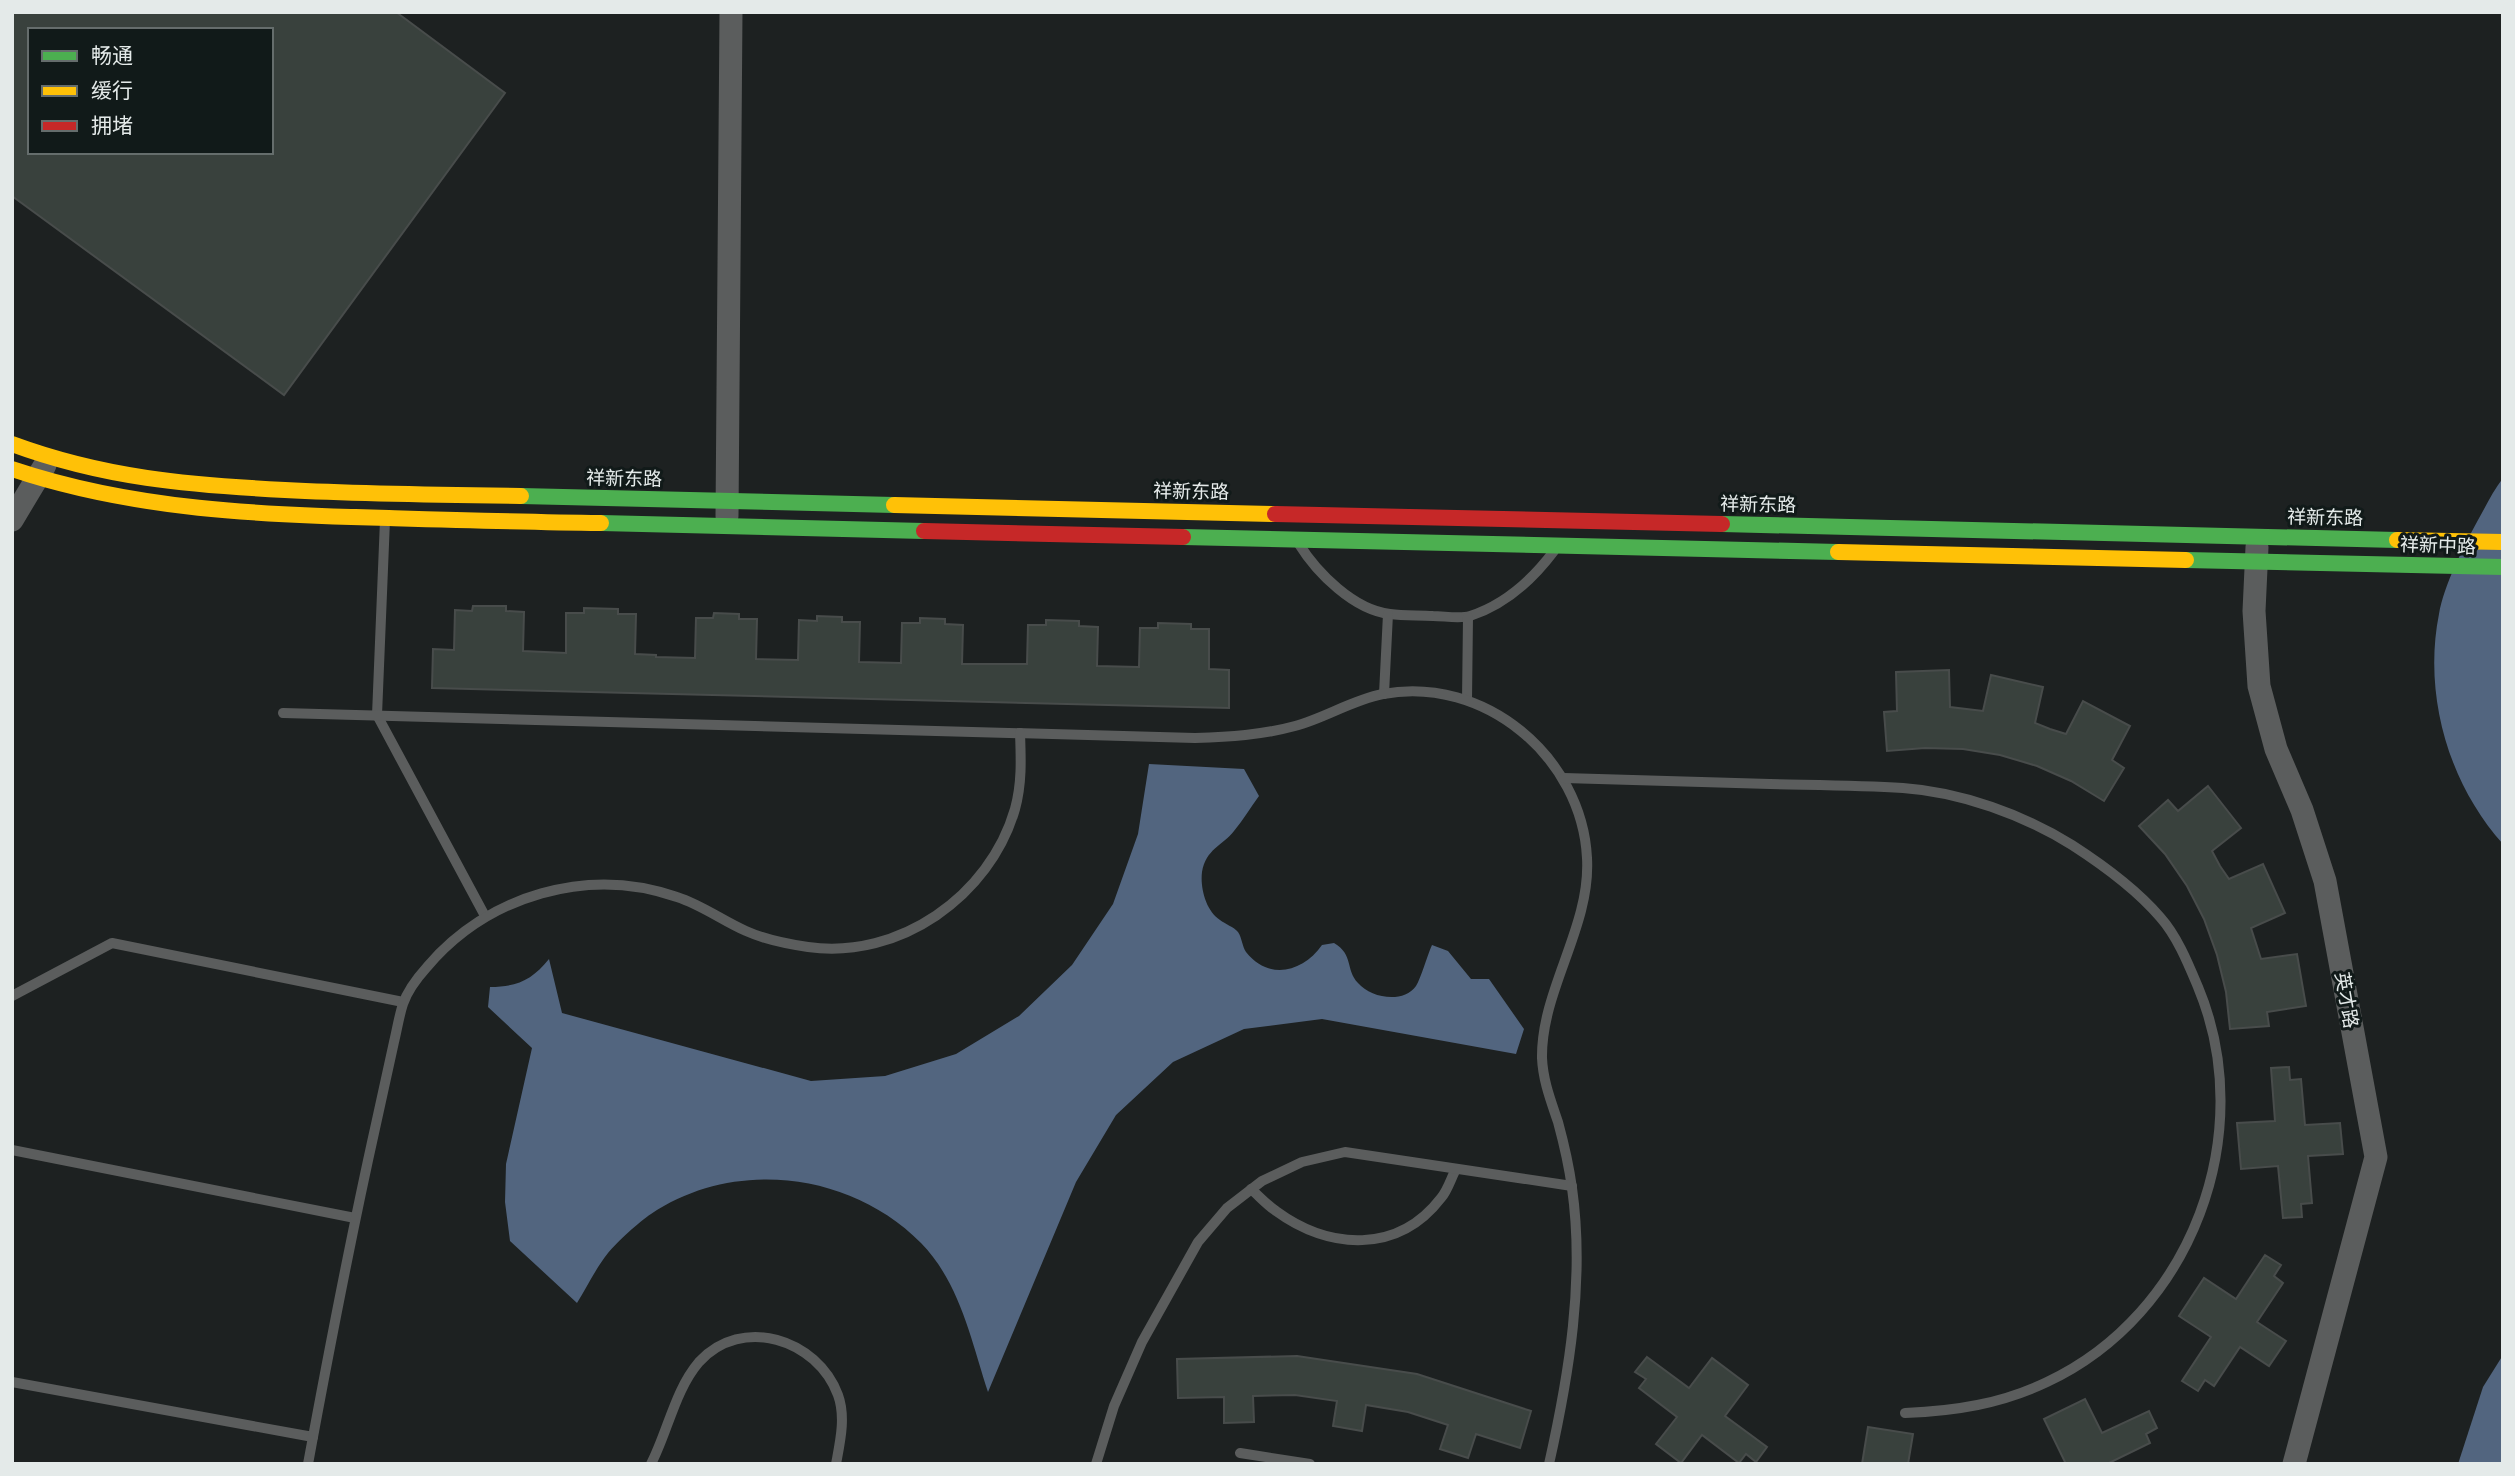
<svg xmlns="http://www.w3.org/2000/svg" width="2515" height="1476" font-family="'Asap Condensed','Noto Sans SC',sans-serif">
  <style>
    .water { fill: #52657f }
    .building { fill: #39413d; stroke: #484c4b; stroke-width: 2; fill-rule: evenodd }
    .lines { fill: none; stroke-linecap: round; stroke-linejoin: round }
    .lane { stroke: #5b5d5d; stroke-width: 10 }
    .street { stroke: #5b5d5d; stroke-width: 23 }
    .fast { stroke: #4caf50; stroke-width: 16 }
    .slow { stroke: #ffc107; stroke-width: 16 }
    .jam { stroke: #c62828; stroke-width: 16 }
    .labels { text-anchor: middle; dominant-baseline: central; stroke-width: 6; stroke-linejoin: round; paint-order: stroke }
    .street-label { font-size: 19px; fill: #e4eae9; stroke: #111a19 }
  </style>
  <rect width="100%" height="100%" fill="#1d2121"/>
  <!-- water -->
  <g class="water">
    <path d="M 2503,478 L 2503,844 C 2448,783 2423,694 2439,614 C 2444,585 2464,546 2478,520 C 2486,506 2493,491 2503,478 Z"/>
    <path d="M 1149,764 L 1244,769 L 1259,796 C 1251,807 1243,820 1234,831 C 1222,846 1206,849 1202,872 C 1200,888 1206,911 1220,920 C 1225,924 1234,927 1238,932 C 1242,938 1242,946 1246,952 C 1269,981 1303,972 1322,945 L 1334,943 C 1354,955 1345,969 1358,983 C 1371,998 1403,1004 1416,986 C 1421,978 1427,956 1432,945 L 1448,951 L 1471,979 L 1489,979 L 1524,1029 L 1516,1054 L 1322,1019 L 1244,1029 L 1173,1062 L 1116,1115 L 1076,1182 L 988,1392 C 971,1340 960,1283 921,1243 C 851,1172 734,1158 651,1214 C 639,1222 618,1241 608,1253 C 596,1268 587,1287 577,1303 L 510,1241 L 505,1202 L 506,1164 L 532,1048 L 488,1007 L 490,987 C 517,987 532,980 549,959 L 562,1013 L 811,1081 L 885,1076 L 956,1054 L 1019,1016 L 1072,965 L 1113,904 L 1138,834 Z"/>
    <polygon points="2503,1355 2503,1464 2458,1464 2483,1387"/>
  </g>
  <!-- building -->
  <g class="building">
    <path d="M 12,12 L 396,12 L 505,93 L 284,395 L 12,196 ZM 30,30 L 271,30 L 271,152 L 30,152 Z"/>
    <polygon points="473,606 506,606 506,611 524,612 523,651 566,653 566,613 584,613 584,608 618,609 618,614 636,614 635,654 656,655 656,657 695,658 696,618 713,618 714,613 739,614 739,619 757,619 756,659 798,660 799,620 817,621 817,616 842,617 842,622 860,622 859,662 901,663 902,623 920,623 920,618 945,619 945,624 963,625 962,664 1027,664 1028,625 1046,625 1046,620 1079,621 1079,626 1098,627 1097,666 1139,667 1140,628 1158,628 1158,623 1191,624 1191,629 1209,629 1209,669 1229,670 1229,708 432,688 433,649 454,650 455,610 472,611"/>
    <polygon points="1949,670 1950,707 1983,711 1991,675 2043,687 2035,723 2050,729 2066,734 2083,701 2130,726 2112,760 2124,768 2104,801 2071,781 2037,766 2000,755 1963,749 1925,748 1887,751 1884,712 1897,711 1896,672"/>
    <polygon points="2208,786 2241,828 2212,851 2220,866 2229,879 2263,864 2285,913 2251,928 2261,959 2297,954 2306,1006 2267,1012 2269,1026 2230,1029 2226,992 2217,955 2204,919 2187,886 2165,854 2139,826 2168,800 2178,811"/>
    <polygon points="2289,1067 2290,1080 2301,1079 2305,1125 2340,1123 2343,1154 2308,1156 2312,1203 2301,1204 2302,1217 2283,1218 2278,1166 2241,1169 2237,1123 2275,1121 2271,1068"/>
    <polygon points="2265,1255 2281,1265 2274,1276 2283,1283 2257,1322 2286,1341 2269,1366 2240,1347 2214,1386 2205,1380 2198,1391 2182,1381 2211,1337 2179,1316 2204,1278 2236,1299"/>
    <polygon points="1297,1356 1417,1374 1531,1411 1520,1448 1476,1434 1468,1458 1440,1449 1448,1425 1408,1412 1366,1405 1362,1431 1333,1426 1337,1401 1295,1395 1253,1396 1254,1422 1224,1423 1224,1397 1178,1398 1177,1359"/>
    <polygon points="1647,1357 1689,1388 1712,1358 1748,1385 1725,1416 1767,1447 1756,1462 1746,1454 1739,1463 1702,1435 1681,1463 1656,1444 1677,1417 1639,1388 1646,1379 1635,1372"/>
    <polygon points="2085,1399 2102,1433 2149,1411 2157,1428 2146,1434 2150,1443 2107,1464 2066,1464 2044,1419"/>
    <polygon points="1868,1427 1913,1434 1908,1464 1862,1464"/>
  </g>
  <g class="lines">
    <!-- lane -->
    <g class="lane">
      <polyline points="385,520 377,715 485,916"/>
      <path d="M 1299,544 C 1317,573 1354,610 1390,614 C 1404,616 1419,615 1433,616 C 1444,616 1460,619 1470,616 C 1504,605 1533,579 1554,551"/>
      <polyline points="1384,694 1388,614"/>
      <polyline points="1467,700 1468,617"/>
      <path d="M 283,713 L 1195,738 C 1229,737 1262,735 1295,726 C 1325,718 1352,700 1383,694 C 1484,675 1582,757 1587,858 C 1591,927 1541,990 1542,1058 C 1543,1081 1551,1101 1558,1122 C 1564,1144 1569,1166 1572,1188 C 1585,1279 1569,1375 1549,1464"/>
      <path d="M 1564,778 C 1632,780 1701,782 1770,784 C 1814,785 1859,785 1903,788 C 1961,792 2024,815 2072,845 C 2103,865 2136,889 2160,917 C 2177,936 2188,963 2198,987 C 2259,1133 2192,1314 2047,1382 C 2001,1404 1955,1411 1905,1413"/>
      <polyline points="12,996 112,943 403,1002"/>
      <polyline points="12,1150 355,1218"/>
      <path d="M 1251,1189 C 1259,1196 1267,1205 1276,1211 C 1329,1250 1398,1254 1441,1198 C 1448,1190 1451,1178 1456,1169"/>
      <polyline points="12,1382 313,1437"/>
      <polyline points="1240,1453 1310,1464"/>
      <path d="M 308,1464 C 329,1350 351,1236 376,1124 C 382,1096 388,1069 394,1042 C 397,1030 399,1016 403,1004 C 407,992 418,977 427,967 C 488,895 588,866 677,897 C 702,905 723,921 746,931 C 766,940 787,944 808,947 C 899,960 990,896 1015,809 C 1022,784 1021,759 1020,733"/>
      <path d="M 651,1464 C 668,1431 675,1390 699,1362 C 742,1315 817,1339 838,1395 C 846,1417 840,1442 836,1464"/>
      <polyline points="1096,1464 1114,1406 1142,1342 1198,1242 1227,1208 1262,1181 1302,1162 1345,1152 1572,1186"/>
    </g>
    <!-- street -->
    <g class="street">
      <polyline points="727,516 731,12"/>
      <polyline points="12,520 45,465"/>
      <polyline points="2257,547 2254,611 2259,686 2276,749 2302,810 2325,881 2376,1157 2294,1464"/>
    </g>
    <!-- fast -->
    <g class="fast">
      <polyline points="521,496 894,505"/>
      <polyline points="601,523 924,531"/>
      <polyline points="1722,524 2397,540"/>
      <polyline points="1183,537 1838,552"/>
      <polyline points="2186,560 2503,567"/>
    </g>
    <!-- slow -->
    <g class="slow">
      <path d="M 12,444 C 104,478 188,485 285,490 C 364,494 442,495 521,496"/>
      <path d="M 12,469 C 134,510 262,515 389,518 C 460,520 530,522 601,523"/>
      <polyline points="894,505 1275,514"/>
      <polyline points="2397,540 2503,542"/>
      <polyline points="1838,552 2186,560"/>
    </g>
    <!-- jam -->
    <g class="jam">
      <polyline points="1275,514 1722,524"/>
      <polyline points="924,531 1183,537"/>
    </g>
  </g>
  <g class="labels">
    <!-- street labels -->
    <g class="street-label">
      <text transform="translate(624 478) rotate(1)">祥新东路</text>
      <text transform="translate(1191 491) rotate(1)">祥新东路</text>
      <text transform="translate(1758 504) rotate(1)">祥新东路</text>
      <text transform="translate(2325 517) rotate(1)">祥新东路</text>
      <text transform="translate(2438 545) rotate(2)">祥新中路</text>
      <text transform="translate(2347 1000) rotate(80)">英才路</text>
    </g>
  </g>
  <!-- border -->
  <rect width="2515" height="1476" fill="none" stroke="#e4eae9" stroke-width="28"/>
  <!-- legend -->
  <rect x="28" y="28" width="245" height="126" fill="#111a19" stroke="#656d6c" stroke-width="2"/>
  <rect x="42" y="51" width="35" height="10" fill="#4caf50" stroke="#656d6c" stroke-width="2"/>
  <text x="91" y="63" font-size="21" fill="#e4eae9">畅通</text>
  <rect x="42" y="86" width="35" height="10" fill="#ffc107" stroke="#656d6c" stroke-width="2"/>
  <text x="91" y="98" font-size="21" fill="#e4eae9">缓行</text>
  <rect x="42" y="121" width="35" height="10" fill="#c62828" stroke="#656d6c" stroke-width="2"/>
  <text x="91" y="133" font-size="21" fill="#e4eae9">拥堵</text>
</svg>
